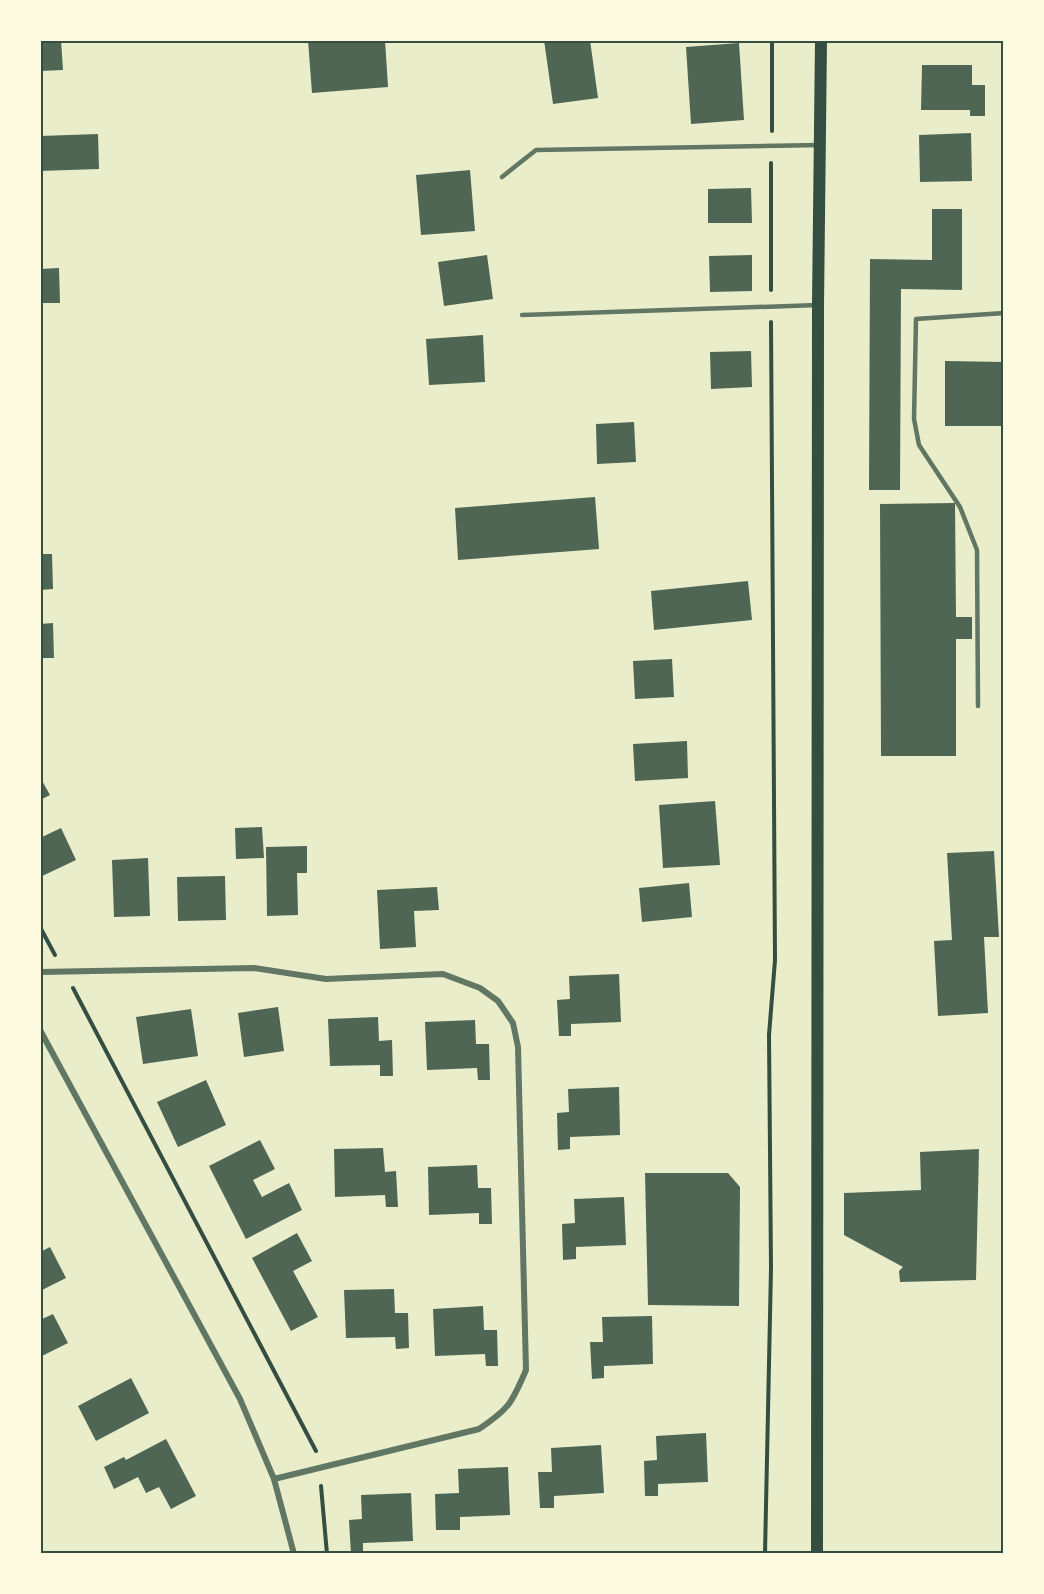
<svg xmlns="http://www.w3.org/2000/svg" width="1044" height="1594" font-family="'Fira Sans Condensed',sans-serif">
  <style>
    .building { fill: #4f6655 }
    .lines { fill: none; stroke-linecap: round; stroke-linejoin: round }
    .path { stroke: #344e41; stroke-width: 4 }
    .service { stroke: #617663; stroke-width: 4.5 }
    .minor { stroke: #617663; stroke-width: 6 }
    .secondary { stroke: #344e41; stroke-width: 12 }
    .neatline { fill: none; stroke: #344e41; stroke-width: 2 }
  </style>
  <rect width="100%" height="100%" fill="#e9edc9"/>
  <!-- building -->
  <g class="building">
    <polygon points="40,40 61,40 63,70 40,71"/>
    <polygon points="308,40 385,40 388,87 312,93"/>
    <polygon points="544,40 590,40 598,98 553,104"/>
    <polygon points="739,43 744,120 691,124 686,47"/>
    <polygon points="922,65 972,65 972,85 985,85 985,116 970,116 970,110 921,110"/>
    <polygon points="971,133 972,181 920,182 919,135"/>
    <polygon points="98,134 99,169 40,171 40,136"/>
    <polygon points="470,170 475,231 421,235 416,175"/>
    <polygon points="751,188 752,223 708,223 708,189"/>
    <polygon points="932,209 962,209 962,290 901,289 900,490 869,490 870,259 932,260"/>
    <polygon points="487,255 493,299 444,306 438,262"/>
    <polygon points="752,255 752,291 710,292 709,256"/>
    <polygon points="59,268 60,303 40,303 40,269"/>
    <polygon points="483,335 485,382 429,385 426,339"/>
    <polygon points="751,351 752,387 711,389 710,352"/>
    <polygon points="945,361 1004,362 1004,426 945,426"/>
    <polygon points="634,422 636,462 597,464 596,424"/>
    <polygon points="595,497 599,549 458,560 455,508"/>
    <polygon points="955,503 956,617 972,617 972,639 956,639 956,756 881,756 880,504"/>
    <polygon points="40,554 52,554 53,589 40,590"/>
    <polygon points="748,581 752,620 654,630 651,591"/>
    <polygon points="53,623 54,658 40,658 40,624"/>
    <polygon points="672,659 674,697 635,699 633,661"/>
    <polygon points="687,741 688,778 635,781 633,744"/>
    <polygon points="40,777 50,795 40,800"/>
    <polygon points="715,801 720,865 663,868 659,805"/>
    <polygon points="262,827 264,858 236,859 235,828"/>
    <polygon points="61,828 76,860 40,877 40,838"/>
    <polygon points="307,846 307,873 297,873 298,915 267,916 266,847"/>
    <polygon points="994,851 999,937 984,937 988,1013 938,1016 934,941 952,940 947,853"/>
    <polygon points="148,858 150,916 114,917 112,860"/>
    <polygon points="225,876 226,920 178,921 177,877"/>
    <polygon points="689,883 692,917 642,922 639,888"/>
    <polygon points="437,887 439,910 414,911 416,947 380,949 377,890"/>
    <polygon points="619,974 621,1022 571,1024 571,1036 559,1036 557,1000 570,999 569,976"/>
    <polygon points="278,1007 284,1051 244,1057 238,1013"/>
    <polygon points="191,1009 198,1056 143,1064 136,1017"/>
    <polygon points="378,1017 379,1041 392,1040 393,1076 380,1076 380,1065 330,1066 328,1019"/>
    <polygon points="475,1020 476,1044 489,1044 490,1080 478,1080 477,1068 427,1070 425,1022"/>
    <polygon points="206,1080 226,1125 178,1147 157,1102"/>
    <polygon points="619,1087 620,1135 570,1137 570,1149 558,1150 557,1113 569,1112 568,1089"/>
    <polygon points="260,1140 275,1169 253,1180 262,1197 289,1183 302,1210 246,1239 209,1166"/>
    <polygon points="383,1148 385,1172 396,1171 398,1207 386,1207 385,1195 335,1197 334,1149"/>
    <polygon points="979,1149 976,1280 900,1282 899,1271 903,1267 844,1235 844,1193 921,1190 920,1152"/>
    <polygon points="477,1165 478,1188 491,1188 492,1224 479,1224 479,1213 429,1215 428,1167"/>
    <polygon points="645,1173 728,1173 740,1187 739,1306 648,1305"/>
    <polygon points="624,1197 626,1245 576,1247 576,1259 563,1260 562,1224 575,1223 574,1199"/>
    <polygon points="297,1233 312,1261 293,1271 318,1317 291,1331 252,1258"/>
    <polygon points="50,1247 66,1278 40,1291 40,1252"/>
    <polygon points="394,1289 395,1313 408,1313 409,1348 396,1349 395,1337 346,1338 344,1290"/>
    <polygon points="483,1306 484,1330 497,1330 498,1366 486,1366 485,1354 435,1356 433,1309"/>
    <polygon points="53,1314 68,1343 40,1357 40,1320"/>
    <polygon points="652,1316 653,1364 604,1366 604,1378 592,1379 590,1342 603,1342 602,1317"/>
    <polygon points="131,1378 149,1413 96,1441 78,1406"/>
    <polygon points="706,1433 708,1482 658,1484 658,1496 645,1496 644,1461 657,1460 656,1436"/>
    <polygon points="166,1439 196,1496 171,1509 159,1487 146,1493 138,1477 114,1489 104,1467 124,1457 126,1460"/>
    <polygon points="601,1445 604,1493 554,1496 554,1508 540,1508 538,1472 552,1472 551,1448"/>
    <polygon points="508,1467 510,1515 460,1517 460,1530 436,1530 435,1494 459,1493 458,1469"/>
    <polygon points="411,1493 413,1541 363,1543 363,1554 351,1554 349,1520 362,1519 361,1495"/>
  </g>
  <g class="lines">
    <!-- path -->
    <g class="path">
      <polyline points="772,131 772,40"/>
      <polyline points="771,290 771,163"/>
      <polyline points="40,927 55,955"/>
      <polyline points="73,988 316,1451"/>
      <polyline points="321,1486 327,1554"/>
      <polyline points="765,1554 771,1268 769,1035 775,960 771,322"/>
    </g>
    <!-- service -->
    <g class="service">
      <polyline points="502,177 536,150 820,145"/>
      <polyline points="522,315 818,305"/>
      <polyline points="978,706 977,550 960,507 919,445 914,419 916,319 1004,313"/>
    </g>
    <!-- minor -->
    <g class="minor">
      <path d="M 40,972 L 254,968 L 326,979 L 443,974 L 480,988 L 498,1001 L 513,1023 L 518,1047 L 526,1370 C 512,1403 509,1409 479,1429 L 274,1479"/>
      <polyline points="40,1030 240,1399 274,1479 294,1554"/>
    </g>
    <!-- secondary -->
    <polyline class="secondary" points="817,1554 818,305 821,40"/>
  </g>
  <!-- border -->
  <rect width="1044" height="1594" fill="none" stroke="#fefae0" stroke-width="84"/>
  <rect x="42" y="42" width="960" height="1510" class="neatline"/>
</svg>
